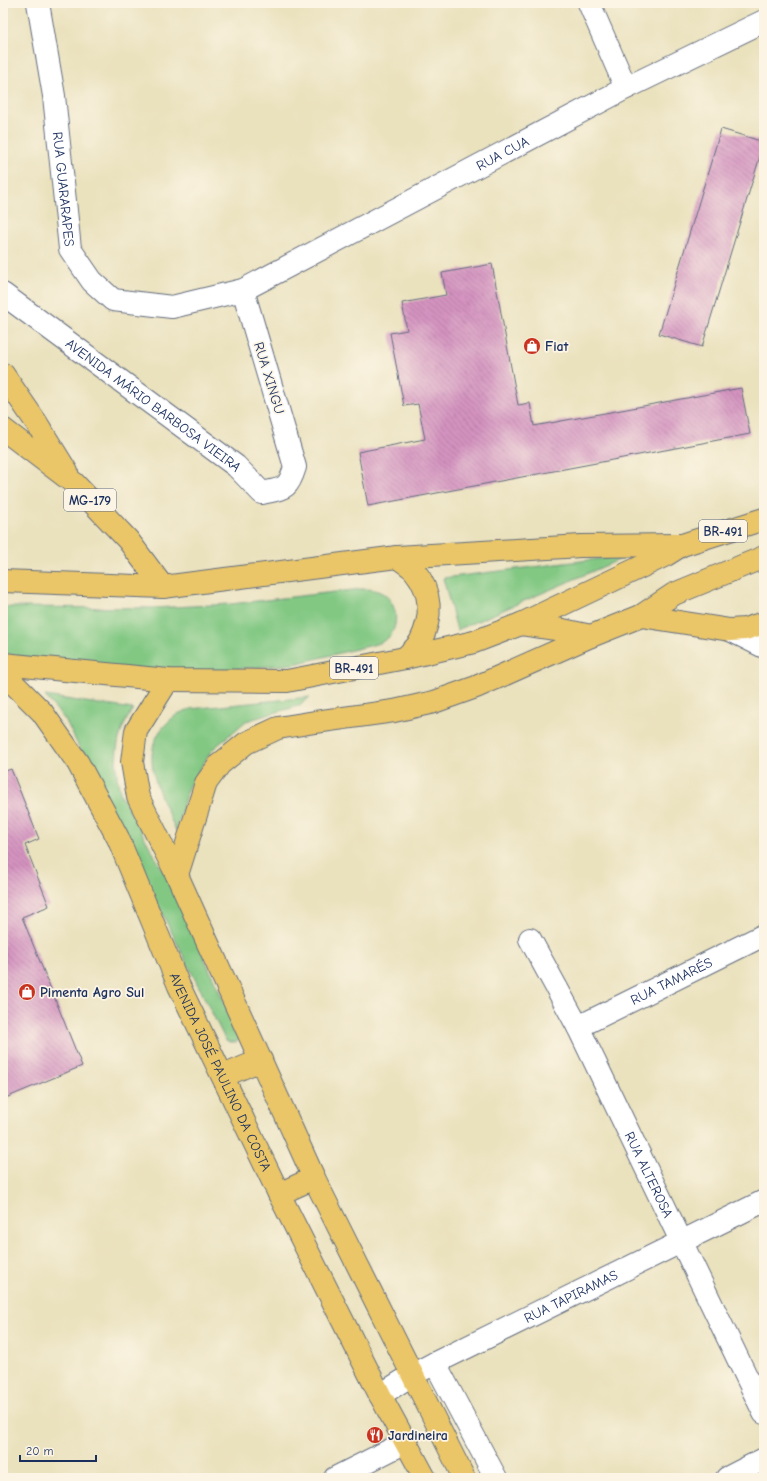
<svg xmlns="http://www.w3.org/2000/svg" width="767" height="1481" font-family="'Comic Neue',sans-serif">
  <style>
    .grass { fill: #82c883; stroke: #4e7c70 }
    .building { fill: url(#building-back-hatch) }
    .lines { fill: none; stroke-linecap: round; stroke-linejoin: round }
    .minor-casing { stroke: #636d7f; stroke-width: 24 }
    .major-casing { stroke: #636d7f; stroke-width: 24 }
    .highway-casing { stroke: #636d7f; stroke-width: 24 }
    .minor { stroke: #fff; stroke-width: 22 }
    .major { stroke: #eac669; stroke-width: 22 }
    .highway { stroke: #eac669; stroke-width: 22 }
    .labels { text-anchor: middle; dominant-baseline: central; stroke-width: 3.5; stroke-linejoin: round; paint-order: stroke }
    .shield { fill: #fcf5e5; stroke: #5e6a86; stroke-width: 1 }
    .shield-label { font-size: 13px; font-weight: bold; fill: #1b2f5e }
    .street-label { font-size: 14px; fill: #1b2f5e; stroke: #fcf5e5 }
    .poi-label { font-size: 14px; font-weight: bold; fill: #1b2f5e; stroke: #fcf5e5; text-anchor: start }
  </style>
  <defs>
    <pattern id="building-back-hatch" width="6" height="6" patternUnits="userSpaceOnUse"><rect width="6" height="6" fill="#d493c0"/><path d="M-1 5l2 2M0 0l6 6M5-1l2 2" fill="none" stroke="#ab789f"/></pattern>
  </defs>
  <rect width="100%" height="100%" fill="#fcf5e5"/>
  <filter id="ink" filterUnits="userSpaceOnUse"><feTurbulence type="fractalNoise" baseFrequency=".025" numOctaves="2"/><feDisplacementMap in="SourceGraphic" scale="8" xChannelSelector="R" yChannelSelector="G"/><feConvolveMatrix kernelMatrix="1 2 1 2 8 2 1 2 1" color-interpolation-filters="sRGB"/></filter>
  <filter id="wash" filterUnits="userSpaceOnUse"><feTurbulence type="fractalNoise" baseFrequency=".012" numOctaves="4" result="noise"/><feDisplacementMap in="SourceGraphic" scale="16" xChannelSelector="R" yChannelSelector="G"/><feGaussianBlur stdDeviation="0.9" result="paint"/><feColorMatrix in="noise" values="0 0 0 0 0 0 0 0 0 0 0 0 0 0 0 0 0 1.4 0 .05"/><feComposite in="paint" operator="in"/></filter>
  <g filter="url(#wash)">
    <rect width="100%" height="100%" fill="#eae1bd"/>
    <!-- grass -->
    <g class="grass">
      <polygon points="630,555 457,630 443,578"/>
      <path d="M 361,589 C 368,589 374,589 380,592 C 396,599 401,623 389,637 C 385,641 379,643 373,645 L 294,664 L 205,672 L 78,667 L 3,653 L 3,607 L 153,608 L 231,604 Z"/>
      <path d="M 45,696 L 133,709 C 115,736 112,763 121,795 L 172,887 L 240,1037 L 237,1042 L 229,1042 L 225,1039 L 66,721 Z"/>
      <path d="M 310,697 L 298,706 L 246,721 L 212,750 L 188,787 L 176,831 C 160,793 132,749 174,717 C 178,713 185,711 190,709 Z"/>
    </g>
    <g id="blocks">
      <!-- building -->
      <g class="building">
        <polygon points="721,129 764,142 764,143 702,347 659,334"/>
        <polygon points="492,264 518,405 530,403 534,426 741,388 750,434 368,506 358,452 425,439 418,404 404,406 390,333 407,330 402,303 446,295 442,273"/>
        <polygon points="11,769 39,839 25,845 49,906 22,917 82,1066 3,1099 3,772"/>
      </g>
    </g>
  </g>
  <g filter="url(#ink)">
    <use href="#blocks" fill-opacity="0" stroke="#636d7f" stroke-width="1"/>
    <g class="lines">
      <!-- minor casing -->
      <g class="minor-casing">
        <g id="minor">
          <path id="s1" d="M 38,3 L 54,96 L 70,249 L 92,281 L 113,300 L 172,307 L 243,290 L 626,88 L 764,21"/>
          <polyline points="589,3 626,88"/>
          <path id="s2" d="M 3,294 L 236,466 L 262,493 C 284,488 288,490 295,467 L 243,290"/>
          <polyline points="730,630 764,647"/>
          <path id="s3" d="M 530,939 L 578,1027 L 764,1413"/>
          <path id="s4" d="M 578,1027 L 764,935"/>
          <polyline points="435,1363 496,1478"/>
          <path id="s5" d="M 380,1395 L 412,1375 L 435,1363 L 764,1201"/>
          <polyline points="335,1478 406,1442"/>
          <polyline points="727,1478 764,1459"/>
        </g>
      </g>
      <!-- major casing -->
      <g class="major-casing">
        <g id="major">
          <polyline points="3,374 36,422 67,472"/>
          <polyline points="3,429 74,483 128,540 163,587"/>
          <path id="s6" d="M 3,676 L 16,686 L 42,712 L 78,763 L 118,838 L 179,986 L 279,1194 L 380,1395 L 425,1478"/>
          <polyline points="168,680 136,731 132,762 138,797 177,875 314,1178 464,1478"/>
          <polyline points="223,1076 261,1060"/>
          <polyline points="279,1194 314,1178"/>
        </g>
      </g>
      <!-- highway casing -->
      <g class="highway-casing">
        <g id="highway">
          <path d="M 397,557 C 402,561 409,565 414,570 C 432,592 433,617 420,642 C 416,648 410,653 405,658"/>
          <polyline points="3,581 163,587 397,557 581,546 681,545"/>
          <polyline points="641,616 730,630 745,629 764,623"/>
          <polyline points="521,624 563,630 591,636"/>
          <polyline points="3,664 168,680 287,681 405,658 474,642 521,624 666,555 682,545 764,519"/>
          <polyline points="177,875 206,783 220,764 246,743 278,728 315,722 394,711 434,702 476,687 591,636 641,616 674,594 764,557"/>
        </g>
      </g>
      <!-- minor -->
      <use href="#minor" class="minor"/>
      <!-- major -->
      <use href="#major" class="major"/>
      <!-- highway -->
      <use href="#highway" class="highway"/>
    </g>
  </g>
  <!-- icons -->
  <defs>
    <g id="shop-disc" transform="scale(0.9)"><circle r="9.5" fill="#c8321e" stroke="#fcf5e5"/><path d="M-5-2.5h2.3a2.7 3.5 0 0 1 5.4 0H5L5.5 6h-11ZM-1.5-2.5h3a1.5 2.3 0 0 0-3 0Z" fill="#fff"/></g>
    <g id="restaurant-disc" transform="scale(0.9)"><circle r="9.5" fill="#c8321e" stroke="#fcf5e5"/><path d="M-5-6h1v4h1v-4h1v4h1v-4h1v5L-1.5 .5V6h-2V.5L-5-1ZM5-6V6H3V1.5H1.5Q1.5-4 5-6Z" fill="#fff"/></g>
  </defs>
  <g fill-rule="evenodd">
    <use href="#shop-disc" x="532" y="346"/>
    <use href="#shop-disc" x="27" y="992"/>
    <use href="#restaurant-disc" x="375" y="1435"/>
  </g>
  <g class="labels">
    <!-- shield labels -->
    <g class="shield">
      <rect x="64" y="489" width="52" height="22" rx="3"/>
      <rect x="699" y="520" width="48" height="22" rx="3"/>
      <rect x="330" y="657" width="48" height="22" rx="3"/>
    </g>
    <g class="shield-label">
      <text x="90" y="500">MG-179</text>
      <text x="723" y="531">BR-491</text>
      <text x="354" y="668">BR-491</text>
    </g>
    <!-- street labels -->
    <g class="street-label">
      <text stroke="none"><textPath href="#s1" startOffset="741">RUA CUA</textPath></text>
      <text stroke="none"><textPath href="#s1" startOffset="188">RUA GUARARAPES</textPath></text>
      <text transform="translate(269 378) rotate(73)">RUA XINGU</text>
      <text stroke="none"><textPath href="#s2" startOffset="187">AVENIDA MÁRIO BARBOSA VIEIRA</textPath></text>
      <text stroke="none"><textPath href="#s4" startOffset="104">RUA TAMARÉS</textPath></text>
      <text stroke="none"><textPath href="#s6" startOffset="456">AVENIDA JOSÉ PAULINO DA COSTA</textPath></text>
      <text stroke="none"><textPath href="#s3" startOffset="264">RUA ALTEROSA</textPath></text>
      <text stroke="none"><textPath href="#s5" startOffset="215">RUA TAPIRAMAS</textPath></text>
    </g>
    <!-- poi labels -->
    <g class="poi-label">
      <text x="545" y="346">Fiat</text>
      <text x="40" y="992">Pimenta Agro Sul</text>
      <text x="388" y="1435">Jardineira</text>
    </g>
  </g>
  <!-- margin -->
  <rect width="767" height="1481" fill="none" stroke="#fcf5e5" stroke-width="16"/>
  <!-- scale -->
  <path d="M20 1455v6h76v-6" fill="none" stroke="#1b2f5e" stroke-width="2"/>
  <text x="26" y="1455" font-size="12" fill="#1b2f5e" stroke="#fcf5e5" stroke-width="3" paint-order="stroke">20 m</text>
</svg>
